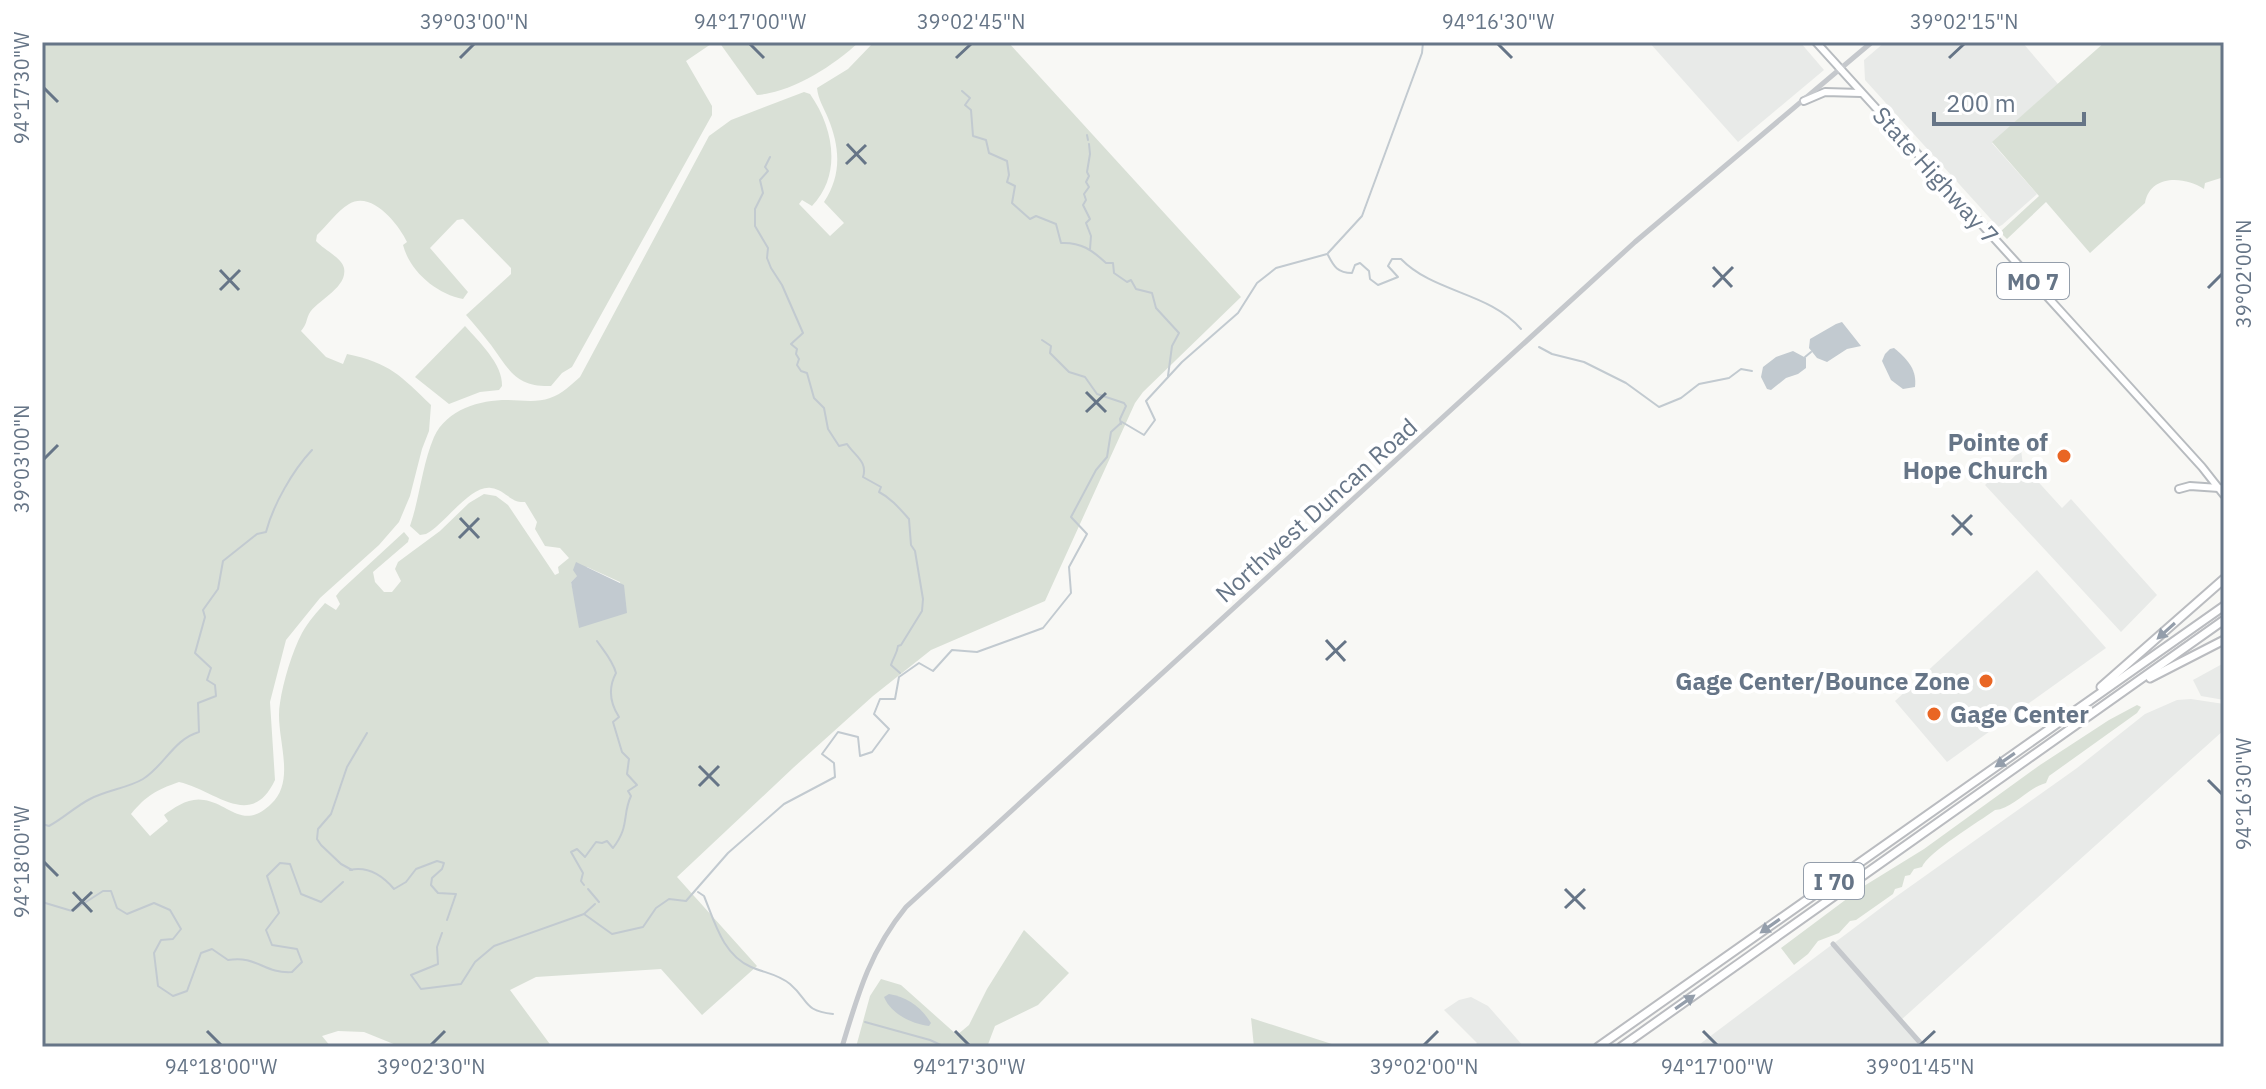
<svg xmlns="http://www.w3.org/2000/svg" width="2266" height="1089" font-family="'IBM Plex Sans',sans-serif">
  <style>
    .built { fill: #e8eae8 }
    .green { fill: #d9e0d6; fill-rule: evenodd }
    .water { fill: #c2cad0 }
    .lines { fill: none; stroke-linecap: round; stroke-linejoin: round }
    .stream { stroke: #c2cad0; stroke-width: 2 }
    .primary-casing { stroke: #b8bcc0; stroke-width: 10 }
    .motorway-casing { stroke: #babcc0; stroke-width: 11 }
    .tertiary { stroke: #c5c8cc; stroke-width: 5 }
    .primary { stroke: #fff; stroke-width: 6 }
    .motorway { stroke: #fff; stroke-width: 7 }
    .oneway { fill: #949eab }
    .ticks { fill: none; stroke: #667587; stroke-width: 3 }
    .poi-dot { fill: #e96624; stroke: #fff; stroke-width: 3 }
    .labels { text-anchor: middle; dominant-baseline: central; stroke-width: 8; stroke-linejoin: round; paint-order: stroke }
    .shield { fill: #fff; stroke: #949eab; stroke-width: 2 }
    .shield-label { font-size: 22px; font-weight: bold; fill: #667587 }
    .street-label { font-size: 24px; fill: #667587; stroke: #fff }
    .poi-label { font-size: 24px; font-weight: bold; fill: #667587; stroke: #fff; text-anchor: end }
    .neatline { fill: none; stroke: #667587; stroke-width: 3 }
    .ticks-label { font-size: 20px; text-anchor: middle; fill: #667587 }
  </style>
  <rect width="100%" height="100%" fill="#f8f8f5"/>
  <!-- built -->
  <g class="built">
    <polygon points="1649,42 1800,42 1824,70 1738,142"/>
    <polygon points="1885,42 2022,42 2058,84 1992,143 2037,194 2002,225 1998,227 1865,80 1864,60"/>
    <polygon points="2021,450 2023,465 2062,508 2071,499 2157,595 2121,632 1985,485"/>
    <polygon points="2037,570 2106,648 1947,762 1895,701"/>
    <polygon points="2224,663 2224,700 2201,696 2193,680"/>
    <polygon points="2191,699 2224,704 2224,730 1901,1020 1924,1047 1696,1047 1894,898 2077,768 2145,714 2177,700"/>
    <polygon points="1471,997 1488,1006 1524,1047 1473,1047 1477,1043 1444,1010 1459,1000"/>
  </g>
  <!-- green -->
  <g class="green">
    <path d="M 42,42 L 714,42 L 686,61 L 712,106 L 712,115 L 572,367 L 562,373 L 551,386 C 516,387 509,370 491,345 C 483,335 475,325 466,315 L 511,274 L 511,268 L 463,219 L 457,220 L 430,248 L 468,292 L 463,299 C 437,294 410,272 403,245 L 407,242 C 399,225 372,190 349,204 C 337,211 327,226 317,235 L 316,241 C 323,249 342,258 344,268 C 348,288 317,300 309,314 C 306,320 307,324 301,331 L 326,357 L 343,364 L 347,354 C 390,363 401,376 431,405 L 429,431 L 422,449 L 410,496 L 399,522 L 379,545 L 320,598 L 286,640 L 270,702 L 275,780 C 251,831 215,790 179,782 C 156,790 147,795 131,814 L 150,836 L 168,821 L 164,815 C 175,807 189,797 204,800 C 230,804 243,831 271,804 C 298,779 274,735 280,703 C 283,682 292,652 302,633 C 308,622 317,612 325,603 L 336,610 L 340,604 L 336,596 L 340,591 L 404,532 L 409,538 L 408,542 L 373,572 L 375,582 L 384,592 L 392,592 L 401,581 L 395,569 L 398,562 L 440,531 L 469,503 L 484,494 L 496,496 L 508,505 L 555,575 L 559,573 L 558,567 L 569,558 L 560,548 L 545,546 L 535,529 L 537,522 L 525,502 C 510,503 506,490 491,488 C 470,485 445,524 426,534 L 420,535 L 410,526 C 420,497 422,465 434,437 C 447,409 480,400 507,400 C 522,400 536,403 550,398 C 562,394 571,385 580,377 L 709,136 L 731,120 L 804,92 L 810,94 C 834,128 842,175 812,206 L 802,200 L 799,204 L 830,236 L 844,223 L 824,202 C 842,175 840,147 828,118 C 824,108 818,99 817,88 L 848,69 L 874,42 L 1008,42 L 1241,297 L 1143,392 L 1135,403 L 1045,601 L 931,650 L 873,696 L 793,768 L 677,877 L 757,966 L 702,1015 L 661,969 L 536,977 L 510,990 L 552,1047 L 401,1047 L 364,1032 L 338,1031 L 322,1036 L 331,1047 L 42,1047 ZM 587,567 L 620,582 L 624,604 L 577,608 L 571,582 Z"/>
    <path d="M 719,42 L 859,42 C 833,66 793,92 757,95 Z"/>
    <path d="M 2105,42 L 2224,42 L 2224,177 L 2205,183 L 2204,189 C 2185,176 2150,174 2145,203 L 2090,253 L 2046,202 L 2007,239 L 2000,232 L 2039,196 L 1992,142 Z"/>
    <path d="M 465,326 C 479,342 503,364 502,386 L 499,390 L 480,392 L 449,404 L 415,377 Z"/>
    <path d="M 2137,705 L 2141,707 L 2137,713 L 2049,776 L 2046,783 C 2027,788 2013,809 1995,810 C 1980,821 1927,853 1922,867 L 1914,869 L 1910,875 L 1905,876 L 1902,887 L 1895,889 L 1893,894 L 1856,920 L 1850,921 L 1839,933 L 1818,941 L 1808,954 L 1794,965 L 1781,948 L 1864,886 L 1924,849 L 2040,765 L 2109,720 Z"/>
    <polygon points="1024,930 1069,973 1038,1005 995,1026 987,1047 856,1047 870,996 881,979 901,985 957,1035 969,1025 987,989"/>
    <polygon points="1251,1018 1335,1045 1338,1047 1254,1047"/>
  </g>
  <!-- water -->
  <g class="water">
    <polygon points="1842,322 1861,346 1847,349 1827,362 1817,358 1809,348 1810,339 1836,324"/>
    <path d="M 1890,349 L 1894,348 C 1909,360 1917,371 1915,387 L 1903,389 L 1891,380 L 1882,361 L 1885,354 Z"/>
    <polygon points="1793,351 1806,358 1806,368 1798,374 1786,378 1771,390 1767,389 1761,377 1763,367 1776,357"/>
    <polygon points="576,562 624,585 627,613 579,628 571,582 577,576 573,570"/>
    <path d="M 889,994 C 907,997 921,1007 931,1023 L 929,1026 C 912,1024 891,1014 884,997 Z"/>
  </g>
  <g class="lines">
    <!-- stream -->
    <g class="stream">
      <path d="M 962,91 L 970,98 L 965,105 L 971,110 L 973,136 L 986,140 L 989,153 L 1007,161 L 1009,175 L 1007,182 L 1015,186 L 1012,203 L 1030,219 L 1036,216 L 1056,224 L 1061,243 C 1081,242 1092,250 1106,263 L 1113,263 L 1114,273 L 1127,282 L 1131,280 L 1136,289 L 1152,293 L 1156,308 L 1179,333 L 1172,346 L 1168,376"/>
      <polyline points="1087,135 1088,140"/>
      <polyline points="1089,144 1090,154 1087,172 1089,176 1086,182 1089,187 1084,194 1086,200 1083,205 1090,219 1086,223 1091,236 1090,249"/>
      <path d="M 770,157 L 765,167 L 768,171 L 760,180 L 763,193 L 755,209 L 755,226 L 768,248 L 767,258 L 771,268 L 782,285 L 803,333 L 791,344 L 797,349 L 796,354 L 799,359 L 797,365 L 801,371 L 807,373 L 814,398 L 824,408 L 828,429 L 839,446 L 847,444 C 855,456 868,462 863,477 L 881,487 L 879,492 C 891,498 900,509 909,519 L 911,545 L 915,551 L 923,599 L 922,611 L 901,645 L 898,646 C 897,654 893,658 891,665 L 900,673"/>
      <polyline points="1328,253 1362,216 1422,53 1423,42"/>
      <path d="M 1328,255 C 1334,267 1338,273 1352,273 L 1355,265 L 1360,263 L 1369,271 L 1370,279 L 1378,285 L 1398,277 L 1388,266 L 1392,259 L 1401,259 C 1434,293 1489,292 1521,329"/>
      <polyline points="1042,340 1051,346 1050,353 1069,372 1085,377 1097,394 1124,403 1126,406 1120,419 1121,424"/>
      <polyline points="1539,347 1552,354 1584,362 1626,383 1659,407 1681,398 1699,384 1729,378 1741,369 1752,371"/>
      <polyline points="1805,357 1811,352"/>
      <path d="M 42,824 L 49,826 C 64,818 76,806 90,799 C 107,790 128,788 143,779 C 164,766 174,739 199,732 L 198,703 L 216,696 L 215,685 L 207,680 L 211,668 L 195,653 L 205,617 L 203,610 L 218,589 L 223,561 L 257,534 L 266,532 C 273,505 293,470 312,450"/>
      <path d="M 350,870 C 368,866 382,875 394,889 L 406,882 L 416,869 L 437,861 L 444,863 L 442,869 L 432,878 L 431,885 L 438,893 L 456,894 L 447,920"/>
      <polyline points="352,870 341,864 321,845 317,839 318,829 331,814 347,767 367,733"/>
      <path d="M 584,885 L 581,881 L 583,873 L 571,852 L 577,849 L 585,857 L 596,842 L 602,843 L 607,841 L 613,848 C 630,826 622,815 631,796 L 628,791 L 637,785 L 627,774 L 629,759 L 622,752 L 613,722 L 619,717 C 610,703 608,688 616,673 C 613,661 604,651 597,641"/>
      <polyline points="588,889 599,902"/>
      <path d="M 698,892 L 704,896 C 715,923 723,955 751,967 C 765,973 778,974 790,984 C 809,1000 803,1011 833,1014"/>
      <path d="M 42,902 L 72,911 L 103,891 L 111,891 L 117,908 L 127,914 L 154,903 L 170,910 L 181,929 L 173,939 L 161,940 L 154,953 L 158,986 L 173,996 L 187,991 L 201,953 L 212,949 L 228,960 C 257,955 264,974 292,972 L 302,962 L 297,949 L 272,945 L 266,930 L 279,913 L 267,876 L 280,863 L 290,864 L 301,894 L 321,902 L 343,882"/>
      <polyline points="584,914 595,904"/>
      <polyline points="442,933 437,947 438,964 411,975 421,989 461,984 475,962 494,946 584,914 612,934 643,927 656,908 669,899 686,901 728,853 784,804 835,777 834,763 822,754 838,732 858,737 860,756 872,752 889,729 874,714 880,699 895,699 899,677 919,663 933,671 952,650 977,652 1043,628 1071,593 1069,567 1087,534 1071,517 1096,470 1107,457 1111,432 1122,422 1144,435 1155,420 1146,401 1182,362 1238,313 1257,283 1276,268 1327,254"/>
      <polyline points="865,1022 930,1040 945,1047"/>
    </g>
    <!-- primary casing -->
    <g class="primary-casing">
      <g id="primary">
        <polyline points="1816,42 2202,467 2224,495"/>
        <polyline points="1804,101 1825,92 1861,93"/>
        <polyline points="2179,489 2190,486 2219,488"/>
      </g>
    </g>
    <!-- motorway casing -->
    <g class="motorway-casing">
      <g id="motorway">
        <polyline points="2150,678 2224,640"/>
        <polyline points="2101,687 2224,579"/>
        <polyline points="1598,1047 2224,606"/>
        <polyline points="1621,1047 2224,620"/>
      </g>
    </g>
    <!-- tertiary -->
    <g class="tertiary">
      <polyline points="1833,944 1924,1047"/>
      <path d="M 842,1047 C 858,994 870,951 906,907 L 1635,242 L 1872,42"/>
    </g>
    <!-- primary -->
    <use href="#primary" class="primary"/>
    <!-- motorway -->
    <use href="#motorway" class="motorway"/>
  </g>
  <!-- one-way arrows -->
  <defs><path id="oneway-solid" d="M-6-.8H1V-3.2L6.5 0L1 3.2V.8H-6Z" transform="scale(2)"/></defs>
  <g class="oneway">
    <use href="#oneway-solid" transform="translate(2166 631) rotate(138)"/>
    <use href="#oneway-solid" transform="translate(2005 760) rotate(145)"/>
    <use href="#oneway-solid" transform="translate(1770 926) rotate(145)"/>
    <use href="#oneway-solid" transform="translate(1685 1002) rotate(-35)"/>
  </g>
  <!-- ticks -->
  <path class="ticks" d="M 750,44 L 764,58M 1498,44 L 1512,58M 460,58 L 474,44M 956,58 L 971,44M 1949,58 L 1964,44M 44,88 L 58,102M 847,144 L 866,164M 846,164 L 866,145M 1713,267 L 1732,287M 220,270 L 239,290M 1713,287 L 1733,267M 2208,288 L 2222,274M 220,290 L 240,270M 1086,392 L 1106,412M 1086,412 L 1106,393M 44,459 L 58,445M 1952,515 L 1972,535M 460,518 L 479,538M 1952,535 L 1972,515M 459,538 L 479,518M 1326,640 L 1345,661M 1326,660 L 1346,641M 699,766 L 719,786M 2208,780 L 2222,794M 699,786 L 719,766M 44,862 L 58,876M 1565,889 L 1585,909M 73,892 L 92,912M 1565,908 L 1585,889M 72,911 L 92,892M 207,1031 L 221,1045M 955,1031 L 969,1045M 1703,1031 L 1717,1045M 431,1045 L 445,1031M 1424,1045 L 1438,1031M 1920,1045 L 1935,1031"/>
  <!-- markers -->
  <g class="poi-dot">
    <circle cx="2064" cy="456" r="8"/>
    <circle cx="1986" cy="681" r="8"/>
    <circle cx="1934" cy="714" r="8"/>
  </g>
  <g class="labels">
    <!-- shield labels -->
    <g class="shield">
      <rect x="1997" y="263" width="72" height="36" rx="6"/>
      <rect x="1804" y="863" width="60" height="36" rx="6"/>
    </g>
    <g class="shield-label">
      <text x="2033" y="281">MO 7</text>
      <text x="1834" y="881">I 70</text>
    </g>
    <!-- street labels -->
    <g class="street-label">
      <text transform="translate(1936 175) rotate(48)">State Highway 7</text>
      <text transform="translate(1316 510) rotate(-42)">Northwest Duncan Road</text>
    </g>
    <!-- poi labels -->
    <g class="poi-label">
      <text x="2048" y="442">Pointe of<tspan x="2048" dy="28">Hope Church</tspan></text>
      <text x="1970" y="681">Gage Center/Bounce Zone</text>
      <text x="1950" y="714" text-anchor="start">Gage Center</text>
    </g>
  </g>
  <!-- border -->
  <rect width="2266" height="1089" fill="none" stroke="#ffffff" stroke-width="88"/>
  <!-- scale -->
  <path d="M1934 112v12h150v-12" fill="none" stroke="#667587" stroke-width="4"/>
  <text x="1946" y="112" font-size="24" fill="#667587" stroke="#ffffff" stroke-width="6" paint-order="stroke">200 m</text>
  <rect x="44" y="44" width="2178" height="1001" class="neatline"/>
  <g class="ticks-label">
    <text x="474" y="29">39°03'00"N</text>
    <text x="750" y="29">94°17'00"W</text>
    <text x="971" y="29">39°02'45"N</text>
    <text x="1498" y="29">94°16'30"W</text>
    <text x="1964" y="29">39°02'15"N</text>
    <text transform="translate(22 88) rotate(-90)" y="7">94°17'30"W</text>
    <text transform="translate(2244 274) rotate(-90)" y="7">39°02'00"N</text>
    <text transform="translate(22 459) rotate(-90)" y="7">39°03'00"N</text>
    <text transform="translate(2244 794) rotate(-90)" y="7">94°16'30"W</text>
    <text transform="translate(22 862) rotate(-90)" y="7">94°18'00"W</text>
    <text x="221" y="1074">94°18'00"W</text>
    <text x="431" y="1074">39°02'30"N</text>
    <text x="969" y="1074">94°17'30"W</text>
    <text x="1424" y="1074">39°02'00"N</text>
    <text x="1717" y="1074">94°17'00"W</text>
    <text x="1920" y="1074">39°01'45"N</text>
  </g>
</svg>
